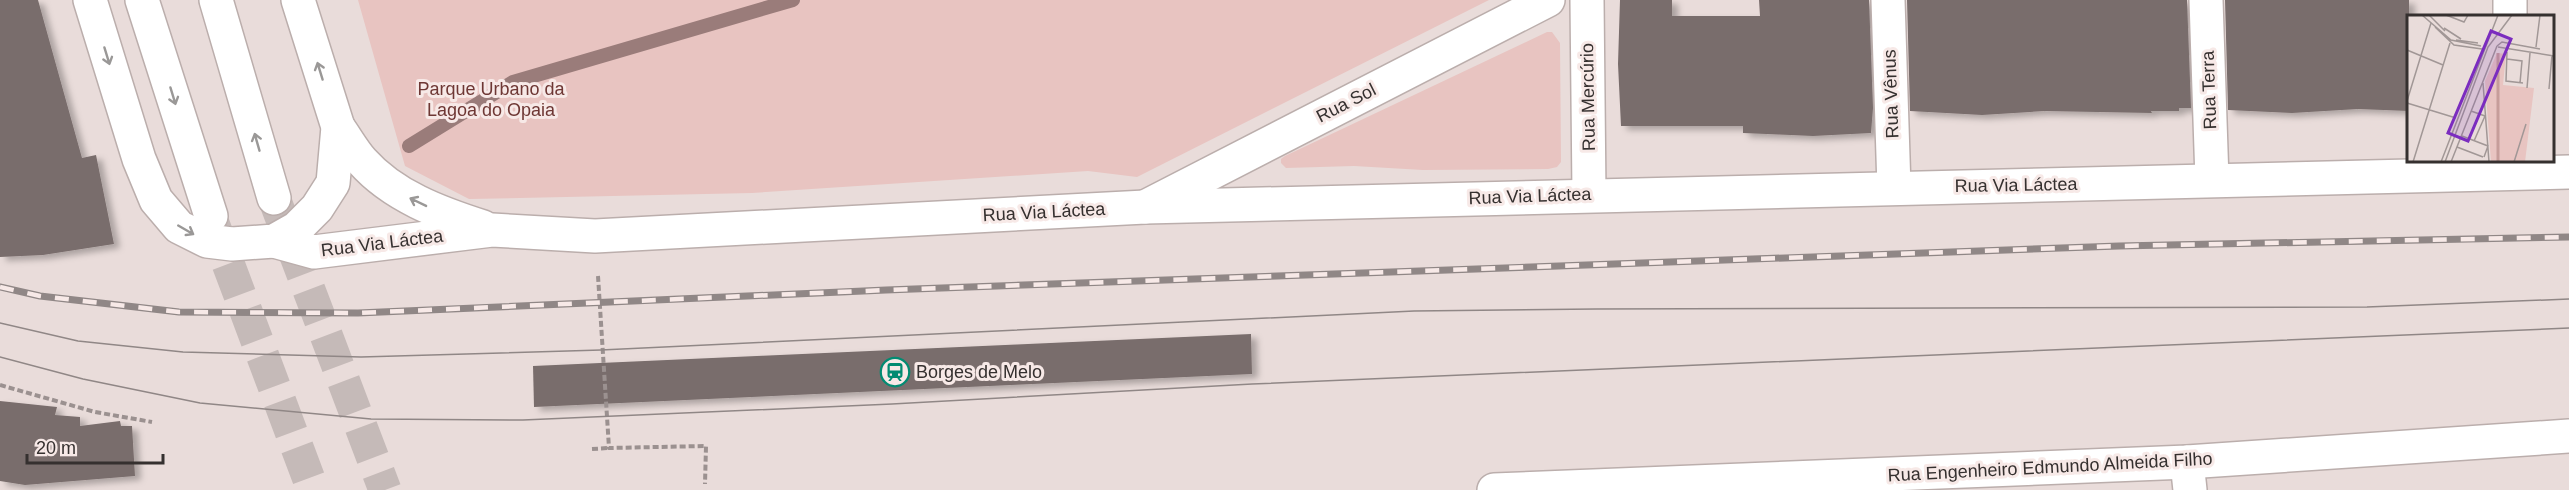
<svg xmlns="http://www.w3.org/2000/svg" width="2569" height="490" font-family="Arial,sans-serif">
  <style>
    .green { fill: #e8c4c1 }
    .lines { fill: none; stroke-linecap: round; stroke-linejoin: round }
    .stream { stroke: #9a7c7a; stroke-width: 14 }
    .building { fill: #796d6c; filter: url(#shadow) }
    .primary-tunnel { stroke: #c5bab8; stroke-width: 33; stroke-dasharray: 33 16; stroke-linecap: butt }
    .street-casing { stroke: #bbaeac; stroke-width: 36 }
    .secondary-casing { stroke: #bbaeac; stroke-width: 36 }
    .primary-casing { stroke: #bbaeac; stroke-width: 36 }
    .path { stroke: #9b9190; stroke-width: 4; stroke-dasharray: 6 3; stroke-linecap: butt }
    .street { stroke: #fff; stroke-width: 33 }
    .secondary { stroke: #fff; stroke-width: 33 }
    .primary { stroke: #fff; stroke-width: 33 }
    .tram { stroke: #908786; stroke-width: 1.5 }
    .rail-casing { stroke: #908786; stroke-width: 7 }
    .rail { stroke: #f7e9e7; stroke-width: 4.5; stroke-dasharray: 14; stroke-linecap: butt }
    .oneway { stroke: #9a9897 }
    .labels { text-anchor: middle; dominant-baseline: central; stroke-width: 6; stroke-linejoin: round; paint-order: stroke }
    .park-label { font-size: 18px; fill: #6e3734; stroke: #f7e9e7 }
    .street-label { font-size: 18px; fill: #35302f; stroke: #f7e9e7 }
    .poi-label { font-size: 18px; fill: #35302f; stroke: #f7e9e7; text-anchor: start }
    .inset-river { fill: none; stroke: #c69d9a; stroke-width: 3 }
    .inset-road { fill: none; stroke: #a19796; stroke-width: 1.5 }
    .view { fill: #7b2cbf; fill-opacity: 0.15; stroke: #7b2cbf; stroke-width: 3 }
    .inset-edge { fill: none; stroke: #35302f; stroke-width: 3 }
  </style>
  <defs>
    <filter id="shadow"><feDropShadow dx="6" dy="4" stdDeviation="3" flood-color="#0004"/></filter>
  </defs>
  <rect width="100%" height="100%" fill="#e9dcda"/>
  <!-- green -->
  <g class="green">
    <polygon points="358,0 1489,0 1137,177 1088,171 752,193 469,199 405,166"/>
    <polygon points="1547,32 1552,32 1560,43 1561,162 1557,167 1548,169 1423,170 1354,166 1286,168 1281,163 1281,159 1285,156"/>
  </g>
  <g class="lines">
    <!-- stream -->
    <polyline class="stream" points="409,146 513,82 793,0"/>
  </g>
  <!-- building -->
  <g class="building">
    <polygon points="0,0 38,0 82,158 96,155 114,244 43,255 0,257"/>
    <polygon points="1620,0 1672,0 1672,16 1760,16 1759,0 1869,0 1873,108 1871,133 1813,136 1743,133 1743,126 1621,126 1618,64"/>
    <polygon points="1907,0 2187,0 2191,108 2179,108 2179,111 2151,111 2152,113 2044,111 1982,115 1910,111"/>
    <polygon points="2225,0 2409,0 2409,111 2358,109 2292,113 2228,110"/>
    <polygon points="1251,334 1252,374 534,407 533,366"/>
    <polygon points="0,401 57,407 55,415 80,417 80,426 120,421 121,426 132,426 135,476 25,485 0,481"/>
  </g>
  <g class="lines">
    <!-- primary-tunnel -->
    <g class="primary-tunnel">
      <polyline points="274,198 385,490"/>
      <polyline points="211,218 313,490"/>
    </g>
    <!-- street casing -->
    <g class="street-casing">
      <g id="street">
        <polyline points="1587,0 1589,194"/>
        <polyline points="1888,0 1894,188"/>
        <polyline points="2206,0 2212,180"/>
        <polyline points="2510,0 2510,16"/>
        <polyline points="1145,207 1548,0"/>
        <polyline points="2187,462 2190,490"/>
      </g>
    </g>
    <!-- secondary casing -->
    <g class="secondary-casing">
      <g id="secondary">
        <polyline points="90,0 139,159 156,200 179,227 207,241 232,244 274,241 297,228 317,208 333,183 338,127 298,0"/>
        <path d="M 338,127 C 346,138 353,151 362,161 C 393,196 439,213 483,227"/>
        <polyline points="274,241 314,252 492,230 595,236 1145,207 2569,172"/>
        <polyline points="1494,490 2187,462 2569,436"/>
      </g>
    </g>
    <!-- primary casing -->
    <g class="primary-casing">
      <g id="primary">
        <polyline points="142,0 211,216"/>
        <polyline points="216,0 274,198"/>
      </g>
    </g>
    <!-- path -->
    <g class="path">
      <polyline points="598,276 609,448 706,446 705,484"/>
      <polyline points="0,385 95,412 152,422"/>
      <polyline points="592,449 609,448"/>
    </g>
    <!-- street -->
    <use href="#street" class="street"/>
    <!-- secondary -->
    <use href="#secondary" class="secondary"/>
    <!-- primary -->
    <use href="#primary" class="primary"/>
    <!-- tram -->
    <g class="tram">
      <polyline points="0,323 78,341 183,352 361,357 601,350 1414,311 1596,309 2367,307 2569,299"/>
      <polyline points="0,357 83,379 200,403 371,419 523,420 892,404 1252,384 2569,328"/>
    </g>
    <!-- rail casing -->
    <g class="rail-casing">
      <polyline id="rail" points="0,287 40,296 179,312 358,313 886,290 2119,246 2569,237"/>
    </g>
    <!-- rail -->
    <use href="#rail" class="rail"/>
  </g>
  <!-- one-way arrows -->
  <defs><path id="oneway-shaft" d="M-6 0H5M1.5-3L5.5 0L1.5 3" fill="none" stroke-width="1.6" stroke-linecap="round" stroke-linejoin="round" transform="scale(1.5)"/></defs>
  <g class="oneway">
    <use href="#oneway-shaft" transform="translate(107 56) rotate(73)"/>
    <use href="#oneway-shaft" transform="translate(320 71) rotate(-107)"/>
    <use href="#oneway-shaft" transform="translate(173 96) rotate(73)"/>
    <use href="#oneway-shaft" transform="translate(257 142) rotate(-106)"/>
    <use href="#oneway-shaft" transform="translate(418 202) rotate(-154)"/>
    <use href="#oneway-shaft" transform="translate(186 230) rotate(30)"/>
  </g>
  <!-- icons -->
  <defs>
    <g id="station-ring" transform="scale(1.5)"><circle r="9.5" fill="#f7e9e7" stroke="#028b72" stroke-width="1.5"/><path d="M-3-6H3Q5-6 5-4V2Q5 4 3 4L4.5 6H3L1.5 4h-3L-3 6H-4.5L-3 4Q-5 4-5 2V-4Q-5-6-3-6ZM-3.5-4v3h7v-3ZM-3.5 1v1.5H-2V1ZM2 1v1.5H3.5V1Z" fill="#028b72"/></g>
  </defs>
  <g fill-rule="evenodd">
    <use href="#station-ring" x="895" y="372"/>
  </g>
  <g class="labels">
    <!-- park labels -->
    <g class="park-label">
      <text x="491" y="89">Parque Urbano da<tspan x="491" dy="21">Lagoa do Opaia</tspan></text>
    </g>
    <!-- street labels -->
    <g class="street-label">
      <text transform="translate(2209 90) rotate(-92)">Rua Terra</text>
      <text transform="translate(1891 94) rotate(-92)">Rua Vênus</text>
      <text transform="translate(1588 97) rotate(-91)">Rua Mercúrio</text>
      <text transform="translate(1346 103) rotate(-27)">Rua Sol</text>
      <text transform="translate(2016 185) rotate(-1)">Rua Via Láctea</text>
      <text transform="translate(1530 196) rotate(-2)">Rua Via Láctea</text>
      <text transform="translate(1044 212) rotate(-3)">Rua Via Láctea</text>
      <text transform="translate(382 243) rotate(-7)">Rua Via Láctea</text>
      <text transform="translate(2050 467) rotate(-3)">Rua Engenheiro Edmundo Almeida Filho</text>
    </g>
    <!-- poi labels -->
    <g class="poi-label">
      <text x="916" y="372">Borges de Melo</text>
    </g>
  </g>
  <!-- overview -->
  <g transform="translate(2407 15)">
    <rect width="147" height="147" fill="#e9dcda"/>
    <path d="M 90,38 L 99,39 L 96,70 L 127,73 L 118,147 L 84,147 L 78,66 Z" fill="#e8c4c1"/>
    <path class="inset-river" d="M 91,38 L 91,147"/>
    <path class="inset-road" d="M 15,0 L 44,25 L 74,31M 22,0 L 38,16M 39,0 L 57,7 L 61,0M 28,12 L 47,30 L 75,34M 37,13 L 54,24M 49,25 L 71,28M 90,31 L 95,27 L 133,34M 91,32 L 147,41M 129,32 L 133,0M 0,35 L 36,50M 100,37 L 99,66 L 116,68M 100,44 L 115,46 L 113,68M 76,68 L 82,147M 120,73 L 123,38M 142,74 L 145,40M 0,86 L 24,8M 0,88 L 49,103M 64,96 L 78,101 L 67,126M 55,121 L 81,131 L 77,142M 50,132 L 76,142M 6,147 L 43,28M 34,147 L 91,0M 38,147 L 81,32 L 105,0M 44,147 L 90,31M 107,147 L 119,109"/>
    <path class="view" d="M 84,16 L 104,24 L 61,126 L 41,118 Z"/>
    <rect width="147" height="147" class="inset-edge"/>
  </g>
  <!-- scale -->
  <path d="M27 454v9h136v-9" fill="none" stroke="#35302f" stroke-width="3"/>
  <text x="36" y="454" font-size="18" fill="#35302f" stroke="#f7e9e7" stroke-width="4.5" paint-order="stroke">20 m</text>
</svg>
